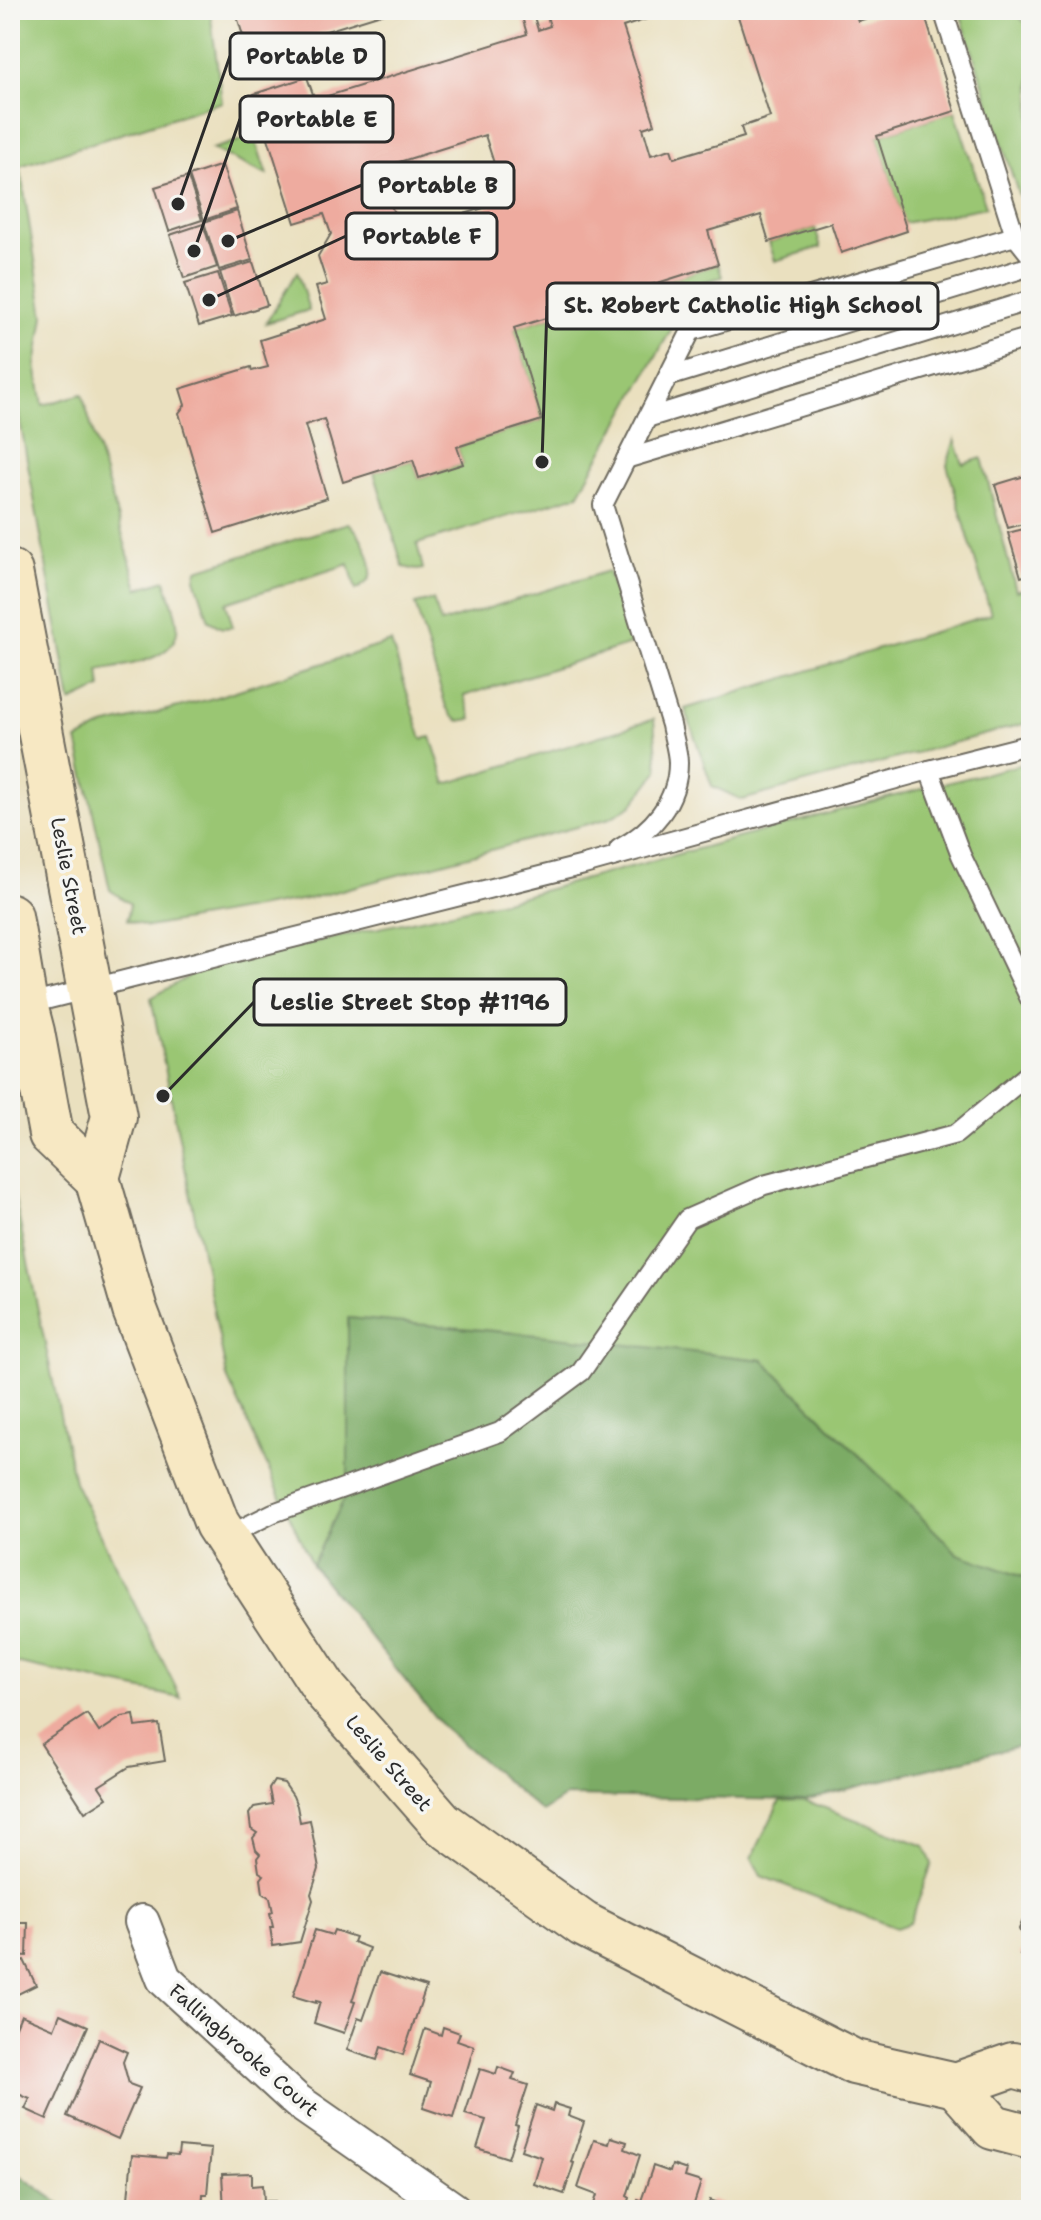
<svg xmlns="http://www.w3.org/2000/svg" width="1041" height="2220" font-family="'Shantell Sans',sans-serif">
  <style>
    .green { fill: #9ac673; stroke: #62784f; stroke-width: 2 }
    .forest { fill: #7bab65; stroke: #536b48; stroke-width: 2 }
    .building { fill: #eeab9f; fill-rule: evenodd }
    .lines { fill: none; stroke-linecap: round; stroke-linejoin: round }
    .lane-casing { stroke: #6e6a5f; stroke-width: 22 }
    .street-casing { stroke: #6e6a5f; stroke-width: 38 }
    .secondary-casing { stroke: #6e6a5f; stroke-width: 48 }
    .lane { stroke: #fff; stroke-width: 18 }
    .street { stroke: #fff; stroke-width: 34 }
    .secondary { stroke: #f7e8c3; stroke-width: 44 }
    .labels { text-anchor: middle; dominant-baseline: central; stroke-width: 7; stroke-linejoin: round; paint-order: stroke }
    .street-label { font-size: 20px; fill: #2b2b2b; stroke: #f6f6f2 }
    .leader { fill: none; stroke: #2b2b2b; stroke-width: 3 }
    .callout-dot { fill: #2b2b2b; stroke: #f6f6f2; stroke-width: 3 }
    .callout { fill: #f6f6f2; stroke: #2b2b2b; stroke-width: 3 }
    .callout-label { font-size: 22px; text-anchor: middle; font-weight: bold; fill: #2b2b2b }
  </style>
  <rect width="100%" height="100%" fill="#f6f6f2"/>
  <filter id="ink" filterUnits="userSpaceOnUse"><feTurbulence type="fractalNoise" baseFrequency=".0125" numOctaves="2"/><feDisplacementMap in="SourceGraphic" scale="16" xChannelSelector="R" yChannelSelector="G"/><feConvolveMatrix kernelMatrix="1 2 1 2 8 2 1 2 1" color-interpolation-filters="sRGB"/></filter>
  <filter id="wash" filterUnits="userSpaceOnUse"><feTurbulence type="fractalNoise" baseFrequency=".006" numOctaves="4" result="noise"/><feDisplacementMap in="SourceGraphic" scale="32" xChannelSelector="R" yChannelSelector="G"/><feGaussianBlur stdDeviation="1.8" result="paint"/><feColorMatrix in="noise" values="0 0 0 0 0 0 0 0 0 0 0 0 0 0 0 0 0 1.4 0 .05"/><feComposite in="paint" operator="in"/></filter>
  <g filter="url(#wash)">
    <rect width="100%" height="100%" fill="#eae0bf"/>
    <!-- green -->
    <g class="green">
      <path d="M 10,10 L 210,10 L 222,102 L 20,166 L 44,316 L 36,365 L 43,405 L 82,394 L 138,589 L 165,580 C 169,594 175,609 177,623 C 182,661 124,665 99,671 L 101,688 L 71,702 L 10,366 Z"/>
      <polygon points="959,10 1013,10 1031,29 1031,193 1019,196"/>
      <polygon points="955,111 986,207 904,223 877,136"/>
      <polygon points="254,136 267,175 212,149"/>
      <polygon points="815,228 821,247 775,261 769,242"/>
      <polygon points="718,264 722,277 690,285 691,294 578,495 417,544 423,569 417,570 403,567 374,472 413,460 419,478 463,464 457,447 542,420 514,328"/>
      <polygon points="297,271 309,310 266,323 297,272"/>
      <polygon points="955,439 963,464 982,458 1016,591 1031,587 1031,722 742,800 712,786 685,709 991,614 947,465"/>
      <path d="M 348,523 C 359,529 375,563 370,576 C 368,583 362,586 356,590 L 349,564 L 226,603 L 233,627 L 222,628 L 209,621 L 195,578 L 197,570 Z"/>
      <polygon points="608,571 631,644 464,696 472,719 459,721 452,716 446,707 415,604 433,600 441,623"/>
      <polygon points="391,642 422,739 431,737 446,784 654,719 658,771 632,805 610,818 312,898 148,927 127,920 130,904 110,890 77,740 104,726 210,699"/>
      <polygon points="1031,762 1031,1580 958,1554 763,1360 349,1318 348,1492 312,1565 227,1377 151,998 209,965 508,900 878,800"/>
      <polygon points="10,1176 74,1482 181,1698 10,1662"/>
      <polygon points="804,1800 925,1846 932,1864 910,1923 896,1928 761,1876 752,1858 780,1801"/>
    </g>
    <!-- forest -->
    <g class="forest">
      <polygon points="348,1318 539,1335 763,1360 958,1554 1031,1580 1031,1743 804,1800 566,1796 542,1812 442,1726 312,1565 348,1491"/>
      <polygon points="10,2168 69,2210 10,2210"/>
    </g>
    <g id="blocks">
      <!-- building -->
      <g class="building">
        <polygon points="235,10 391,10 391,11 249,55"/>
        <path d="M 520,10 L 532,10 L 538,30 L 550,26 L 545,10 L 674,10 L 623,27 L 655,124 L 643,128 L 651,155 L 671,149 L 674,158 L 744,137 L 741,127 L 770,117 L 736,10 L 854,10 L 858,21 L 894,10 L 923,10 L 955,111 L 877,136 L 907,231 L 841,253 L 831,223 L 769,242 L 761,215 L 708,231 L 718,264 L 514,328 L 542,420 L 457,447 L 463,464 L 419,478 L 413,460 L 343,482 L 324,419 L 305,425 L 327,498 L 215,533 L 179,413 L 185,405 L 180,389 L 251,367 L 252,371 L 268,367 L 260,340 L 326,319 L 316,287 L 327,284 L 318,256 L 331,234 L 324,214 L 295,223 L 254,94 L 307,77 L 315,100 L 527,34 ZM 485,135 L 506,201 L 400,234 L 380,168 Z"/>
        <polygon points="222,165 237,209 204,220 189,176"/>
        <polygon points="188,177 202,220 169,231 155,187"/>
        <polygon points="237,211 252,260 219,270 204,222"/>
        <polygon points="203,224 217,267 184,278 170,235"/>
        <polygon points="253,262 267,305 234,316 220,272"/>
        <polygon points="218,273 232,316 199,326 185,283"/>
        <polygon points="1028,475 1031,485 1031,522 1008,528 995,485"/>
        <polygon points="1031,527 1031,574 1021,577 1008,533"/>
        <polygon points="87,1714 99,1732 122,1717 134,1715 136,1727 159,1724 165,1761 129,1767 99,1786 107,1798 85,1812 41,1744"/>
        <polygon points="274,1781 284,1783 293,1796 297,1806 300,1822 310,1820 319,1869 311,1894 313,1900 300,1942 273,1946 270,1927 273,1927 270,1913 273,1912 270,1898 263,1893 261,1879 264,1875 259,1872 257,1858 260,1854 256,1850 253,1838 257,1833 251,1829 249,1814 254,1807 272,1804 269,1789"/>
        <polygon points="1031,1916 1031,1960 1020,1955 1027,1939 1022,1937 1019,1929 1023,1920"/>
        <polygon points="10,1923 28,1923 27,1956 16,1955 19,1962 24,1960 36,1985 10,1998"/>
        <polygon points="315,1930 332,1935 334,1930 355,1937 353,1942 369,1948 352,2001 355,2002 344,2033 314,2023 320,2002 316,2001 316,2003 293,1996"/>
        <polygon points="380,1972 426,1987 403,2055 381,2047 377,2060 347,2050 358,2018 363,2020"/>
        <polygon points="60,2014 88,2026 47,2119 25,2109 30,2099 11,2091 16,2078 10,2076 10,2041 21,2015 54,2029"/>
        <polygon points="443,2027 460,2033 457,2040 474,2046 453,2118 423,2108 431,2082 410,2075 425,2029 441,2035"/>
        <polygon points="99,2039 127,2052 123,2062 129,2084 140,2088 118,2139 67,2116"/>
        <polygon points="498,2067 515,2073 512,2080 528,2085 515,2125 518,2126 508,2158 477,2148 486,2120 465,2114 480,2069 496,2074"/>
        <polygon points="554,2104 570,2109 568,2116 584,2122 571,2162 574,2163 564,2194 534,2184 542,2157 521,2150 536,2105 552,2111"/>
        <polygon points="611,2137 627,2142 625,2149 640,2155 627,2196 630,2198 626,2210 592,2210 597,2195 578,2188 594,2140 609,2144"/>
        <polygon points="179,2146 211,2149 207,2194 203,2194 202,2210 127,2210 132,2155 166,2158 167,2154 178,2155"/>
        <polygon points="672,2165 687,2170 685,2177 701,2182 692,2210 635,2210 638,2200 641,2201 653,2166 670,2172"/>
        <polygon points="252,2173 252,2186 263,2185 264,2201 275,2201 275,2210 224,2210 222,2174"/>
        <polygon points="710,2200 737,2210 707,2210"/>
      </g>
    </g>
  </g>
  <g filter="url(#ink)">
    <use href="#blocks" fill-opacity="0" stroke="#6e6a5f" stroke-width="2"/>
    <g class="lines">
      <!-- lane casing -->
      <g class="lane-casing">
        <g id="lane">
          <polyline points="943,10 1015,236"/>
          <polyline points="668,377 1031,266"/>
          <polyline points="647,418 1031,300"/>
          <polyline points="626,459 1031,337"/>
          <polyline points="929,770 1031,744"/>
          <path d="M 619,849 C 652,831 678,802 678,763 C 678,751 673,737 671,725 L 603,505 L 691,331 L 1015,236 L 1031,256"/>
          <polyline points="25,1005 584,865 929,770 961,855 1031,1001"/>
          <polyline points="225,1537 273,1513 500,1432 581,1372 687,1219 764,1185 956,1134 1031,1072"/>
        </g>
      </g>
      <!-- street casing -->
      <g class="street-casing">
        <polyline id="street" points="142,1922 164,1979 297,2101 454,2210"/>
      </g>
      <!-- secondary casing -->
      <g class="secondary-casing">
        <g id="secondary">
          <polyline points="10,572 114,1117 97,1178"/>
          <polyline points="10,916 25,1005 32,1032 51,1134 97,1178 135,1310 217,1524 326,1691 442,1823 583,1924 854,2062 956,2085 1013,2065 1031,2070"/>
          <polyline points="956,2085 993,2127 1031,2137"/>
        </g>
      </g>
      <!-- lane -->
      <use href="#lane" class="lane"/>
      <!-- street -->
      <use href="#street" class="street"/>
      <!-- secondary -->
      <use href="#secondary" class="secondary"/>
    </g>
  </g>
  <g class="labels">
    <!-- street labels -->
    <g class="street-label">
      <text transform="translate(69 876) rotate(79)">Leslie Street</text>
      <text transform="translate(389 1763) rotate(49)">Leslie Street</text>
      <text transform="translate(244 2050) rotate(41)">Fallingbrooke Court</text>
    </g>
  </g>
  <!-- callouts -->
  <path class="leader" d="M178 204L230 56M194 251L240 119M228 241L362 185M209 300L346 236M542 462L547 306M163 1096L254 1002"/>
  <g class="callout-dot">
    <circle cx="178" cy="204" r="8"/>
    <circle cx="194" cy="251" r="8"/>
    <circle cx="228" cy="241" r="8"/>
    <circle cx="209" cy="300" r="8"/>
    <circle cx="542" cy="462" r="8"/>
    <circle cx="163" cy="1096" r="8"/>
  </g>
  <g class="callout">
    <rect x="230" y="33" width="154" height="46" rx="8"/>
    <rect x="240" y="96" width="153" height="46" rx="8"/>
    <rect x="362" y="162" width="152" height="46" rx="8"/>
    <rect x="346" y="213" width="151" height="46" rx="8"/>
    <rect x="547" y="283" width="391" height="46" rx="8"/>
    <rect x="254" y="979" width="312" height="46" rx="8"/>
  </g>
  <g class="callout-label">
    <text x="307" y="64">Portable D</text>
    <text x="317" y="127">Portable E</text>
    <text x="438" y="193">Portable B</text>
    <text x="422" y="244">Portable F</text>
    <text x="743" y="313">St. Robert Catholic High School</text>
    <text x="410" y="1010">Leslie Street Stop #1196</text>
  </g>
  <!-- margin -->
  <rect width="1041" height="2220" fill="none" stroke="#f6f6f2" stroke-width="40"/>
</svg>
